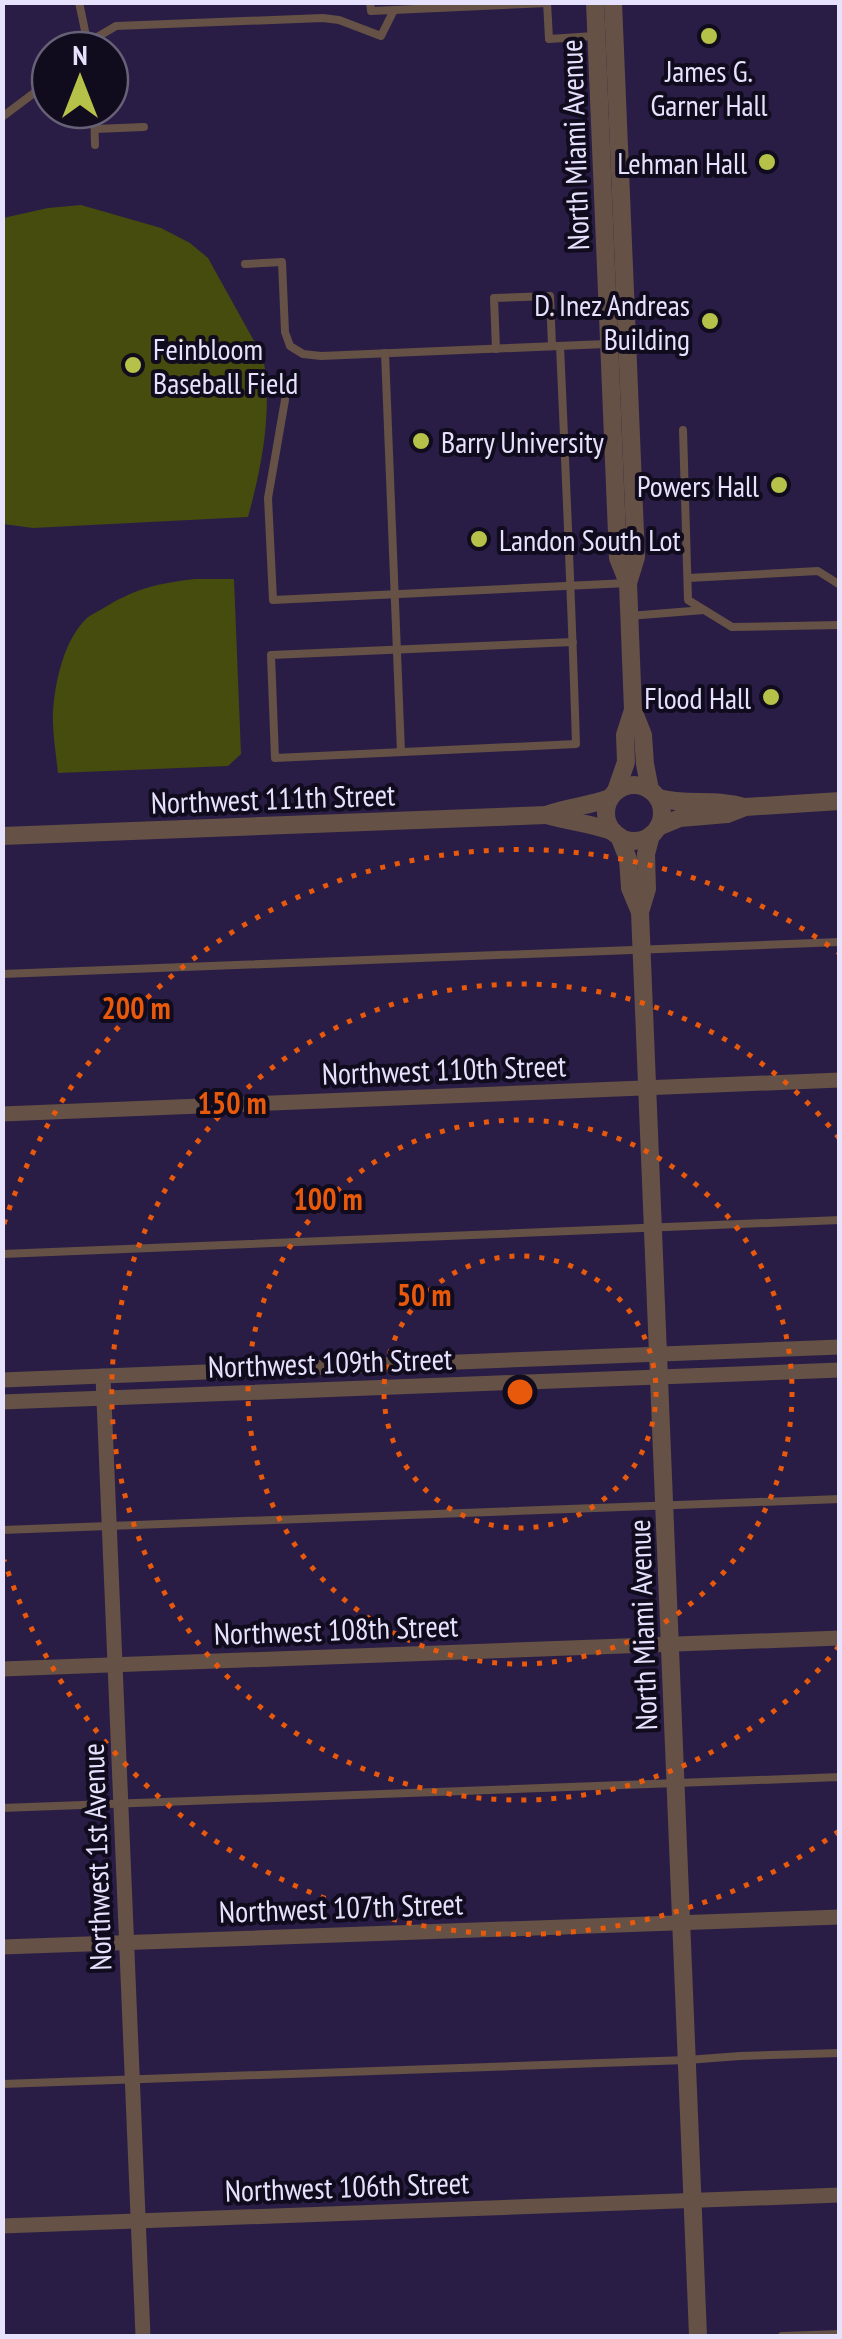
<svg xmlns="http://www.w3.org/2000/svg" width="842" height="2339" font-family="'PT Sans Narrow',sans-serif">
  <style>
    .garden { fill: #464b0e }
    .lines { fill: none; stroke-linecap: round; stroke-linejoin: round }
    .service { stroke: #655145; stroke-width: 8 }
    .minor { stroke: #655145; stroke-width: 15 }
    .tertiary { stroke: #655145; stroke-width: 18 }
    .ring { fill: none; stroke: #e8590c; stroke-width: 5; stroke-dasharray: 5 10 }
    .poi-dot { fill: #b6c149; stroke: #100b1d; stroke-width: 4 }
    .labels { text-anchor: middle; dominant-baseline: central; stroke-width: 8; stroke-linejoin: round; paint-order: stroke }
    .poi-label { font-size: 30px; fill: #e6e1fc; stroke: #100b1d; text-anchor: end }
    .street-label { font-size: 30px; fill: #e6e1fc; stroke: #100b1d }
    .centre { fill: #e8590c; stroke: #100b1d; stroke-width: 5 }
    .ring-label { font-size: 30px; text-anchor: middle; font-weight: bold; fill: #e8590c; stroke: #100b1d; stroke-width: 8; stroke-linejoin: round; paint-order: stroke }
  </style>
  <rect width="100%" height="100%" fill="#291d45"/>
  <!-- garden -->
  <g class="garden">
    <path d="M 81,205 L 161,228 L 190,243 L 208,258 L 263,357 C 273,409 262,466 248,517 L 33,528 L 3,524 L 3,218 L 48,208 Z"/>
    <path d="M 195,579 L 234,579 L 241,754 L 228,766 L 58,773 C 56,753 52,732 53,712 C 55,681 64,640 87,618 C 92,614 101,610 107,606 C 137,588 160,583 195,579 Z"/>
  </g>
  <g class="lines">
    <!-- service -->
    <g class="service">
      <polyline points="79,2 89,50"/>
      <polyline points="370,2 371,11 547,3"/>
      <polyline points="547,2 549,39 594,36"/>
      <polyline points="87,43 116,26 323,18 339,20 381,36 394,10"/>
      <polyline points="94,110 95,145"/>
      <polyline points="2,117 50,81"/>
      <polyline points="95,129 144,127"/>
      <polyline points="245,264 282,262 285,332 290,346 303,354 321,356 606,344"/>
      <path d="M 560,346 C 566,478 572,611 576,744 L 275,758 L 271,655 L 573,642"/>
      <polyline points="496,349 494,298 550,296 552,346"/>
      <polyline points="385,353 401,752"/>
      <polyline points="285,400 268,498 273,600 628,583"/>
      <polyline points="683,430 688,600 732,627 840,625"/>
      <polyline points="688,578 818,571 840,585"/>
      <polyline points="629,616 704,610"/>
      <polyline points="2,974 840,942"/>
      <polyline points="2,1254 840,1220"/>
      <polyline points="2,1530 840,1499"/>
      <polyline points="2,1808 840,1777"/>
      <polyline points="2,2084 687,2060 740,2056 840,2053"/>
      <polyline points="782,2336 840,2334"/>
    </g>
    <!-- minor -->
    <g class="minor">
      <polyline points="2,1114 840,1080"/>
      <polyline points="103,1376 143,2336"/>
      <polyline points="2,1380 840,1347"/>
      <polyline points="2,1402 840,1370"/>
      <polyline points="2,1669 840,1638"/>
      <polyline points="2,1947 840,1917"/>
      <polyline points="2,2226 840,2195"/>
    </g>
    <!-- tertiary -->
    <g class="tertiary">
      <polyline points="595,2 618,558 628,583"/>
      <polyline points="613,2 636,557 628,583 633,710 643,735 645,764 650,790"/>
      <circle cx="634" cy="813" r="28"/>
      <polyline points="616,791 626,762 625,735 633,710"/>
      <path d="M 658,798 C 687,806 716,798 745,807"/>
      <path d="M 546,815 C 569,822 591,823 614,832"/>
      <polyline points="658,827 680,818 727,814 745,807 840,801"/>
      <path d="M 2,836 L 546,815 C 567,807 589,806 610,798"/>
      <polyline points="619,836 628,859 630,888 640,912 698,2336"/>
      <polyline points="640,912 647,889 646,854 651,835"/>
    </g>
  </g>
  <!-- distance rings -->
  <g class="ring">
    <circle cx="520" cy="1392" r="136"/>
    <circle cx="520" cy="1392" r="272"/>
    <path d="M839 1646A408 408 0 1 1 839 1138"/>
    <path d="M839 1831A543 543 0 0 1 4 1560M4 1224A543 543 0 0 1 839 953"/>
  </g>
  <!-- markers -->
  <g class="poi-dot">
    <circle cx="709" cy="36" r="10"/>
    <circle cx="767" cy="162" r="10"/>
    <circle cx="710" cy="321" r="10"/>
    <circle cx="133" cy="365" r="10"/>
    <circle cx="421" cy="441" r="10"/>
    <circle cx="779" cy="485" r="10"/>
    <circle cx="479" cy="539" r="10"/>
    <circle cx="771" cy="697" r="10"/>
  </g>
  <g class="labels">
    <!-- poi labels -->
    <g class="poi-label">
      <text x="709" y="70" text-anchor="middle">James G.<tspan x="709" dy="34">Garner Hall</tspan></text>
      <text x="747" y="162">Lehman Hall</text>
      <text x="690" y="304">D. Inez Andreas<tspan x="690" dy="34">Building</tspan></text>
      <text x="153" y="348" text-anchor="start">Feinbloom<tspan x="153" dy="34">Baseball Field</tspan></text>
      <text x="441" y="441" text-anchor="start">Barry University</text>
      <text x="759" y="485">Powers Hall</text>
      <text x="499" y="539" text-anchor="start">Landon South Lot</text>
      <text x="751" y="697">Flood Hall</text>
    </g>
    <!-- street labels -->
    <g class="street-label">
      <text transform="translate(574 145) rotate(-92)">North Miami Avenue</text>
      <text transform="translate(273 798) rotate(-2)">Northwest 111th Street</text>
      <text transform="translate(444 1069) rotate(-2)">Northwest 110th Street</text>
      <text transform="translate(330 1362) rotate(-2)">Northwest 109th Street</text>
      <text transform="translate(642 1625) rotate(-92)">North Miami Avenue</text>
      <text transform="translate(336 1629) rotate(-2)">Northwest 108th Street</text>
      <text transform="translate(96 1857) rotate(-92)">Northwest 1st Avenue</text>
      <text transform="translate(341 1907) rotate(-2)">Northwest 107th Street</text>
      <text transform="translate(347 2186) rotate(-2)">Northwest 106th Street</text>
    </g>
  </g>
  <circle cx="520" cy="1392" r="15" class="centre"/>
  <g class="ring-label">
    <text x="136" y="1019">200 m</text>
    <text x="232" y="1114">150 m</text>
    <text x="328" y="1210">100 m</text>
    <text x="424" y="1306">50 m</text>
  </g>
  <!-- border -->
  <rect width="842" height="2339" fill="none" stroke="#e6e1fc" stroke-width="10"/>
  <!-- north arrow -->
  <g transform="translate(80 80)"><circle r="48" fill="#100b1d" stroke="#666176" stroke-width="2.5"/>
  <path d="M0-8L18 38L0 25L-18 38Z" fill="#b6c149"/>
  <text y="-15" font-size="28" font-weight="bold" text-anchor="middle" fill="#e6e1fc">N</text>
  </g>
</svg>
